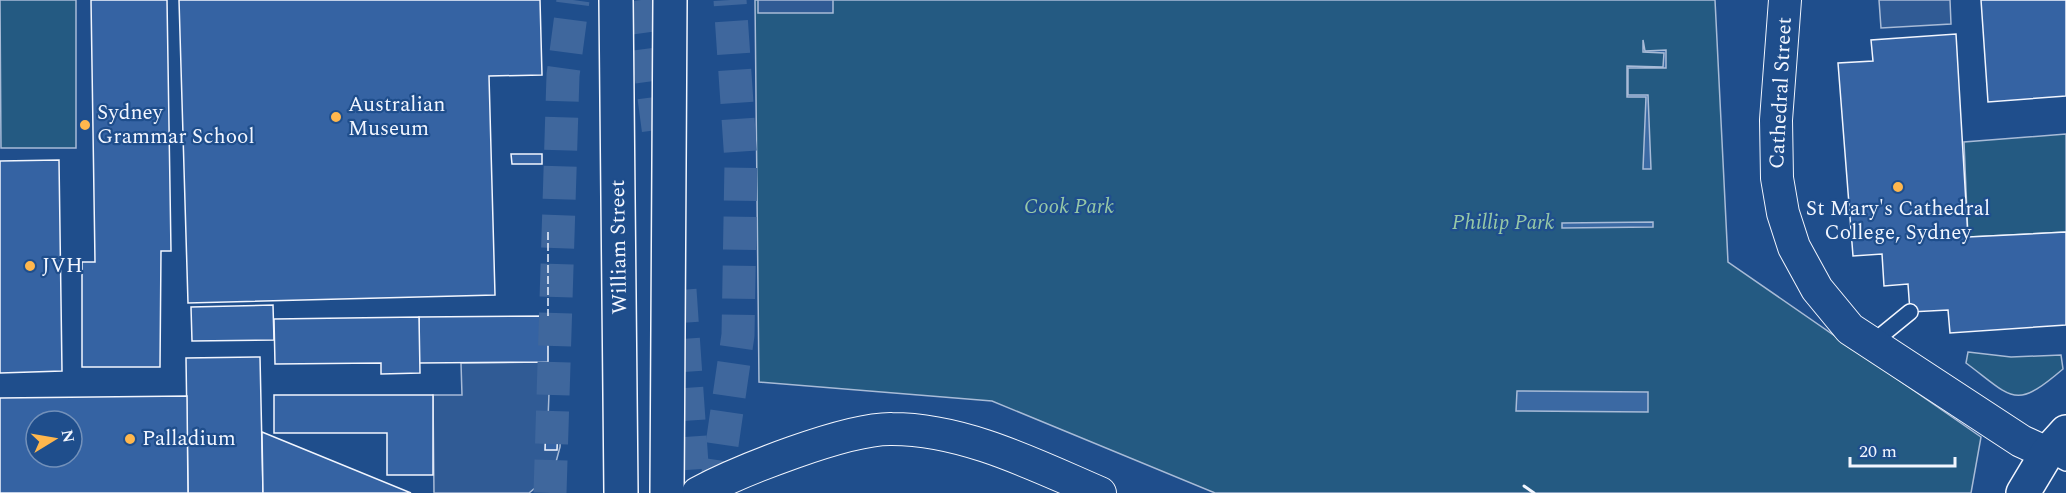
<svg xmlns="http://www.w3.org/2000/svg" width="2066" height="493" font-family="Spectral,serif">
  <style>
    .green { fill: #245a82; stroke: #a8bbd7; stroke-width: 1.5 }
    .parking { fill: #305b95; stroke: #a8bbd7; stroke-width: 1.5 }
    .water { fill: #3b69a3; stroke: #a8bbd7; stroke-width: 1.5 }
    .building { fill: #3563a3; stroke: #f2f6ff; stroke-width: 1.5; fill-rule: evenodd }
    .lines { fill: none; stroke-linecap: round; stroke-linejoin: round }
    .highway-tunnel { stroke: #3f679d; stroke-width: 33; stroke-dasharray: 33 16; stroke-linecap: butt }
    .lane-casing { stroke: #f2f6ff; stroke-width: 18 }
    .street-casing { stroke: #f2f6ff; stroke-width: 34 }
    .secondary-casing { stroke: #f2f6ff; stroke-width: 36 }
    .lane { stroke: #1f4e8c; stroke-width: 15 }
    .street { stroke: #1f4e8c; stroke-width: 32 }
    .secondary { stroke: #1f4e8c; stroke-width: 33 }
    .fence { stroke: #f2f6ff; stroke-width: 1.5; stroke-dasharray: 8 3; stroke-linecap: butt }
    .wall { stroke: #f2f6ff; stroke-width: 3 }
    .poi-dot { fill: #ffb74d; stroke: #1f4e8c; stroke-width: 2 }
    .labels { text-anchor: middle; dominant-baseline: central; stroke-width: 4.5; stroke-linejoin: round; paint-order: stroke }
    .street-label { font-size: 21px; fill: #f2f6ff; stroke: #1f4e8c }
    .poi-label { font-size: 21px; fill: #f2f6ff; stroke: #1f4e8c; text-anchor: start }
    .park-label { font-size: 21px; font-style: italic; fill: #97c8a6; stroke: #1f4e8c }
  </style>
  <rect width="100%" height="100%" fill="#1f4e8c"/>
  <!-- green -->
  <g class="green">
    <polygon points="0,0 76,0 76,148 1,148"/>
    <polygon points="755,0 1715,0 1728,262 1981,437 1971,493 1215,493 992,401 759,382"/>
    <polygon points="2066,134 2066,232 1968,237 1964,142"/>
    <path d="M 1968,352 L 2011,357 L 2061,355 L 2063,369 C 2014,411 2013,398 1966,363 Z"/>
  </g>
  <!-- parking -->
  <g class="parking">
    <rect x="758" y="0" width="75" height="13"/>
    <polygon points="1879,0 1950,0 1951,24 1881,28"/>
    <polygon points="542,362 542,392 549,393 548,420 561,420 560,447 556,462 548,477 529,493 434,493 433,395 462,395 461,363"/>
  </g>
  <!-- water -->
  <g class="water">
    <polygon points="1643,40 1645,51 1666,50 1666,68 1628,68 1628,95 1648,95 1651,169 1643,169 1646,97 1627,97 1627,66 1663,67 1664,53 1643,52"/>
    <polygon points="1653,222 1653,227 1562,228 1562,223"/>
    <polygon points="1517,391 1648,392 1648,412 1516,411"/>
  </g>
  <!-- building -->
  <g class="building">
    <polygon points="91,0 167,0 171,251 161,251 160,367 82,367 82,262 95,262"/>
    <polygon points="179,0 540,0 542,75 489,76 495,295 188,303"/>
    <polygon points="1981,0 2066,0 2066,96 1988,102"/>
    <polygon points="1956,34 1968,237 2066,232 2066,325 1950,333 1948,310 1910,312 1908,284 1884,286 1882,254 1853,256 1838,63 1873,61 1871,40"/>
    <polygon points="511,154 542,154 542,164 512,164"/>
    <polygon points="59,160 62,371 0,373 0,161"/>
    <polygon points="273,305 274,340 192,341 191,307"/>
    <polygon points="548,316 548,362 419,363 419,317"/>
    <polygon points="419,317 420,373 381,374 381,363 275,364 274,319"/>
    <polygon points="260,357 263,493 188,493 186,358"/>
    <polygon points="274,395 433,395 433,475 387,475 387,433 274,433"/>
    <path d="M 187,396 L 188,493 L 0,493 L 0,398 ZM 36,421 L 72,421 L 72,457 L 36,457 Z"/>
    <polygon points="546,424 558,424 557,450 545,450"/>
    <polygon points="262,432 411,493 263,493"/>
  </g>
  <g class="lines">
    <!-- highway-tunnel -->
    <g class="highway-tunnel">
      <polyline points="641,0 659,135"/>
      <polyline points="680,290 694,493"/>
      <polyline points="550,493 563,75 573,0"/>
      <polyline points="715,493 738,335 741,162 730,0"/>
    </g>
    <!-- lane casing -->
    <g class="lane-casing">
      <g id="lane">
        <polyline points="1872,343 1910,312"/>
        <polyline points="2047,453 2066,463"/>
      </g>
    </g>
    <!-- street casing -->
    <g class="street-casing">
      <g id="street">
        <polyline points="1785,0 1776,120 1777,178 1783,213 1794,247 1817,289 1850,329 2021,441 2047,453"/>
        <path d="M 698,493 C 739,471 847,428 892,429 C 964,429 1035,465 1100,493"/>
      </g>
    </g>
    <!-- secondary casing -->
    <g class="secondary-casing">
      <g id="secondary">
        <polyline points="616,0 621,493"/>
        <polyline points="667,493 670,0"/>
        <polyline points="2023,493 2047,453 2066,432"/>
      </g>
    </g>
    <!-- lane -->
    <use href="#lane" class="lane"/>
    <!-- street -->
    <use href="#street" class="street"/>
    <!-- secondary -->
    <use href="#secondary" class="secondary"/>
    <!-- fence -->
    <polyline class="fence" points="548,232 548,316"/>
    <!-- wall -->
    <polyline class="wall" points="1524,486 1534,493"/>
  </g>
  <!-- markers -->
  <g class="poi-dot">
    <circle cx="336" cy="117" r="6"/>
    <circle cx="85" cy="125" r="6"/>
    <circle cx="1898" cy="187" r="6"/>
    <circle cx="30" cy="266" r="6"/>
    <circle cx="130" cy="439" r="6"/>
  </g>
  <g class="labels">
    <!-- street labels -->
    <g class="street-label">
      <text transform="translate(1781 93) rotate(-87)">Cathedral Street</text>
      <text transform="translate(619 247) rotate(-91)">William Street</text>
    </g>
    <!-- poi labels -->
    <g class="poi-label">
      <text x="348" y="105">Australian<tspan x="348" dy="24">Museum</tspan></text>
      <text x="97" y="113">Sydney<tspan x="97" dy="24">Grammar School</tspan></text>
      <text x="1898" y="209" text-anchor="middle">St Mary's Cathedral<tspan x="1898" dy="24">College, Sydney</tspan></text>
      <text x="42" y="266">JVH</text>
      <text x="142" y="439">Palladium</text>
    </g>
    <!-- park labels -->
    <g class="park-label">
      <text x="1069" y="207">Cook Park</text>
      <text x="1503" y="223">Phillip Park</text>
    </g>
  </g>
  <!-- north arrow -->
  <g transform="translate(54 439) rotate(79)"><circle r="28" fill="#1f4e8c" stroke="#7391ba" stroke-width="1.5"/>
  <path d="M0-4.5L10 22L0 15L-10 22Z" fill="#ffb74d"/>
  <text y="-9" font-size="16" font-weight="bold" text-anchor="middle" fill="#f2f6ff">N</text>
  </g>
  <!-- scale -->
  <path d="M1850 457v9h105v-9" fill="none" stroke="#f2f6ff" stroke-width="3"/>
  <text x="1859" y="457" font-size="18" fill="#f2f6ff" stroke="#1f4e8c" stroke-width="4.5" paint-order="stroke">20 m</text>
</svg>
